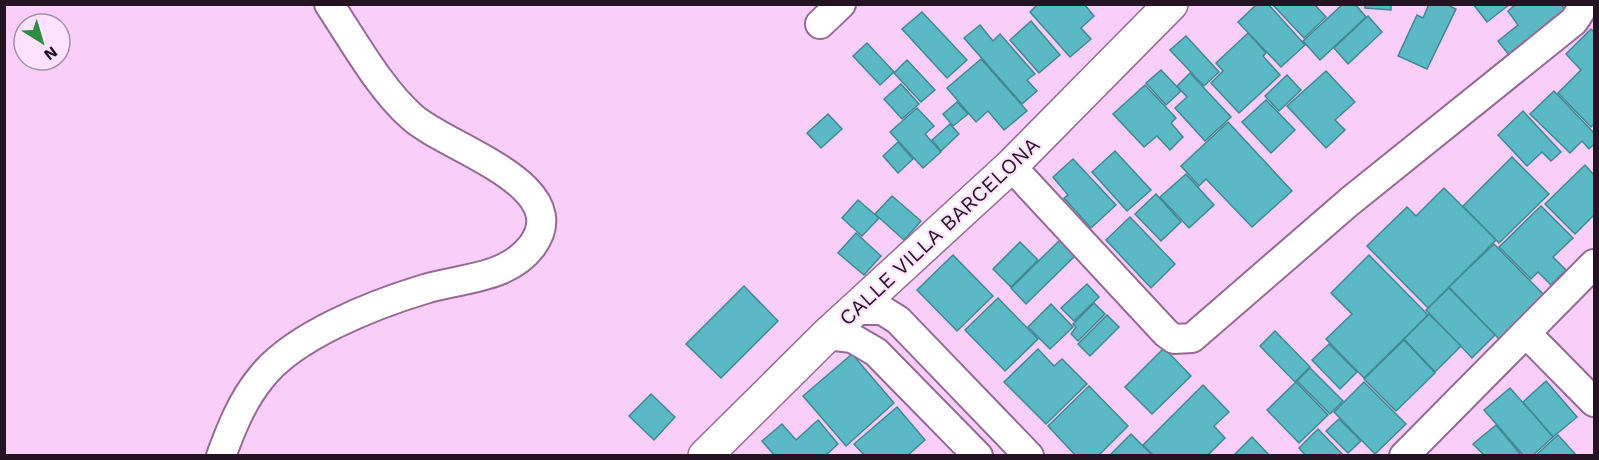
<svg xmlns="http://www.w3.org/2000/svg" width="1599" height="460" font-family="'Work Sans',sans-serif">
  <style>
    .building { fill: #5bb9c5; stroke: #408993; stroke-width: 1.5 }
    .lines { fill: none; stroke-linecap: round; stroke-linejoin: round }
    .street-casing { stroke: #946c93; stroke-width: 32 }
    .secondary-casing { stroke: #946c93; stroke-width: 36 }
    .street { stroke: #fff; stroke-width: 28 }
    .secondary { stroke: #fff; stroke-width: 33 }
    .labels { text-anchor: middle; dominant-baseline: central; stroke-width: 4.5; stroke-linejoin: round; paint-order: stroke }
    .street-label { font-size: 21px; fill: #231323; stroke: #fce2fc }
  </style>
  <rect width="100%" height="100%" fill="#f9cef9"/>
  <!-- building -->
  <g class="building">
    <polygon points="1038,4 1084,4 1094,16 1081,28 1091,39 1070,57 1030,12"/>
    <polygon points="1257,4 1268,4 1305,45 1281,67 1238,22"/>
    <polygon points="1272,4 1314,4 1326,17 1304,38"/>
    <polygon points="1343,4 1355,4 1366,17 1320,60 1303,41"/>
    <polygon points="1365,4 1391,4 1391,10 1365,8"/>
    <polygon points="1429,4 1446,4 1456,9 1427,69 1398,56 1417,15 1423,18"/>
    <polygon points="1473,4 1510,4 1487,22"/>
    <polygon points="1516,4 1561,4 1566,11 1509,55 1498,41 1518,25 1508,11"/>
    <polygon points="922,12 967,60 947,78 902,29"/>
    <polygon points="1368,16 1382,32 1348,64 1334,48"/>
    <polygon points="1031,21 1060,55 1039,73 1010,40"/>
    <polygon points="980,25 993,41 1000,34 1035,74 1027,80 1037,91 1022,104 964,38"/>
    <polygon points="1591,29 1594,32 1594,124 1591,127 1558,93 1581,70 1566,54"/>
    <polygon points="1248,33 1266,53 1263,56 1280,75 1239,113 1211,83 1223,71 1216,63"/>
    <polygon points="1186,36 1219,72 1204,86 1170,50"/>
    <polygon points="867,43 894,72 880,85 853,56"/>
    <polygon points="981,59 1027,111 1004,130 988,111 976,122 947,88"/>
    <polygon points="907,60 935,90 921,102 894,73"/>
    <polygon points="1161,70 1181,91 1166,105 1146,83"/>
    <polygon points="1326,71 1355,102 1335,120 1345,130 1326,148 1287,106"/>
    <polygon points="1190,73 1231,117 1205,141 1175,108 1187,97 1177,86"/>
    <polygon points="1287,75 1301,90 1279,111 1265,96"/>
    <polygon points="901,84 919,104 902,119 884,99"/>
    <polygon points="1145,85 1176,118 1171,123 1183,137 1170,150 1157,136 1144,147 1113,114"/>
    <polygon points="1554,91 1594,133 1594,144 1589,149 1582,141 1570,153 1530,114"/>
    <polygon points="1266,100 1295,130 1271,153 1242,122"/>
    <polygon points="957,102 968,114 953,126 943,114"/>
    <polygon points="917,108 934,126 925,134 941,152 923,168 890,132"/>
    <polygon points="1523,111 1561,152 1551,161 1542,152 1527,166 1498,135"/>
    <polygon points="828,114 842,129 821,148 807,133"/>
    <polygon points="1228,122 1292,191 1252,227 1206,179 1199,186 1181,166"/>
    <polygon points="950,124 959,134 941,151 932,140"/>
    <polygon points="898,142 913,159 898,173 883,156"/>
    <polygon points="1115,151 1151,190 1127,211 1092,172"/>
    <polygon points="1512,157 1549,194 1499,243 1463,206"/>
    <polygon points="1073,159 1116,205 1091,228 1064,198 1068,195 1053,177"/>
    <polygon points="1585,165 1594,175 1594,215 1575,234 1545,204"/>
    <polygon points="1186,174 1214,205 1189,228 1160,197"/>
    <polygon points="1444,188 1496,240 1428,308 1367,246 1407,207 1416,216"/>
    <polygon points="1156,194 1181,222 1161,241 1135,214"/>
    <polygon points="892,196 921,221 904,240 875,214"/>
    <polygon points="858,200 879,218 862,236 842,218"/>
    <polygon points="1541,206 1573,238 1553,257 1566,270 1551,285 1538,272 1531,279 1499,247"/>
    <polygon points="1130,217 1175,264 1151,288 1106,240"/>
    <polygon points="856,233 881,256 864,275 838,253"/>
    <polygon points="1063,237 1078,253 1026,304 1011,288"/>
    <polygon points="1020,242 1038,260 1011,287 993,269"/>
    <polygon points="1494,244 1546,297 1501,341 1449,287"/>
    <polygon points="953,255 993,296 957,331 917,290"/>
    <polygon points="1369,255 1428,315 1364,378 1326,339 1352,314 1331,293"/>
    <polygon points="1087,284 1099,297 1074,321 1061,308"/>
    <polygon points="744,286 778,321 721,378 686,344"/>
    <polygon points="1449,288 1495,335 1472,358 1426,310"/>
    <polygon points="998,298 1038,339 1005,371 965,330"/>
    <polygon points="1094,303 1105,314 1078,341 1071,334 1076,327 1073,324"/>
    <polygon points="1051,304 1073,327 1050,349 1028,327"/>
    <polygon points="1429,314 1461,346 1435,372 1404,339"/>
    <polygon points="1107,315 1119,327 1090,356 1078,344"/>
    <polygon points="1275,331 1310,367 1295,382 1260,346"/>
    <polygon points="1404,340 1435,373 1396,411 1364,379"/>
    <polygon points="1329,344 1357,372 1340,389 1312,360"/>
    <polygon points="1164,348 1191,376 1152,414 1125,387"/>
    <polygon points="1038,349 1054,366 1062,359 1087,384 1046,424 1004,382"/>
    <polygon points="852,354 894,403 846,446 803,396"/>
    <polygon points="1310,368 1343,401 1330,414 1297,381"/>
    <polygon points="1546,381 1577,417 1553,437 1523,402"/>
    <polygon points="1296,382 1328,415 1299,443 1267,410"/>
    <polygon points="1364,382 1406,424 1375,454 1334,412"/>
    <polygon points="1203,385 1229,412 1214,426 1225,438 1207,456 1154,456 1143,445"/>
    <polygon points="1089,386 1128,426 1098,456 1076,456 1048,426"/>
    <polygon points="1510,388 1553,437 1532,456 1524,456 1484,410"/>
    <polygon points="651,394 675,417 654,440 629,416"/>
    <polygon points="897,407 925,440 907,456 865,456 854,444"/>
    <polygon points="1339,419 1361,441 1348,453 1326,431"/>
    <polygon points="818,420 838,444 825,456 775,456 762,441 782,424 796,440"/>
    <polygon points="1496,425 1522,456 1485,456 1473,444"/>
    <polygon points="1318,429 1344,456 1306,456 1299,448"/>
    <polygon points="1131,434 1153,456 1109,456"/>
    <polygon points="1558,435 1577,456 1535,456"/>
    <polygon points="1252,437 1270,456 1233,456"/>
  </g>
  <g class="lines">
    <!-- street casing -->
    <g class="street-casing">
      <g id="street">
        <polyline points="820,24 841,4"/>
        <polyline points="1011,166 1166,333 1174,339 1192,338 1349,202 1574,21 1585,4"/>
        <polyline points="854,310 882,310 898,320 1029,456"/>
        <polyline points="1526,333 1594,402"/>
        <polyline points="827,335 852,338 876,352 978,456"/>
        <path d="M 221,456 C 231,429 242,401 260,379 C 292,336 375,304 425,289 C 461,278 507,279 532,246 C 577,185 446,148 412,117 C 380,89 353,40 329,4"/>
        <polyline points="1404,456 1594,264"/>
      </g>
    </g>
    <!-- secondary casing -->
    <g class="secondary-casing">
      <polyline id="secondary" points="705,456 827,335 1011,166 1171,4"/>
    </g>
    <!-- street -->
    <use href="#street" class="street"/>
    <!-- secondary -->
    <use href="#secondary" class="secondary"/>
  </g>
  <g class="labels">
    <!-- street labels -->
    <g class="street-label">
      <text transform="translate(939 231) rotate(-43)">CALLE VILLA BARCELONA</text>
    </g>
  </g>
  <!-- border -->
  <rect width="1599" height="460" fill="none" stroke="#231323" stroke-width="12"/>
  <!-- north arrow -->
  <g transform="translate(42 42) rotate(143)"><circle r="28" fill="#fce2fc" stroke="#a58fa5" stroke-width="1.5"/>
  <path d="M0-4.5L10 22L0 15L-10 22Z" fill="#2d8c3f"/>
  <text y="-9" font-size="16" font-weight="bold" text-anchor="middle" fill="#231323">N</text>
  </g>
</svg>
